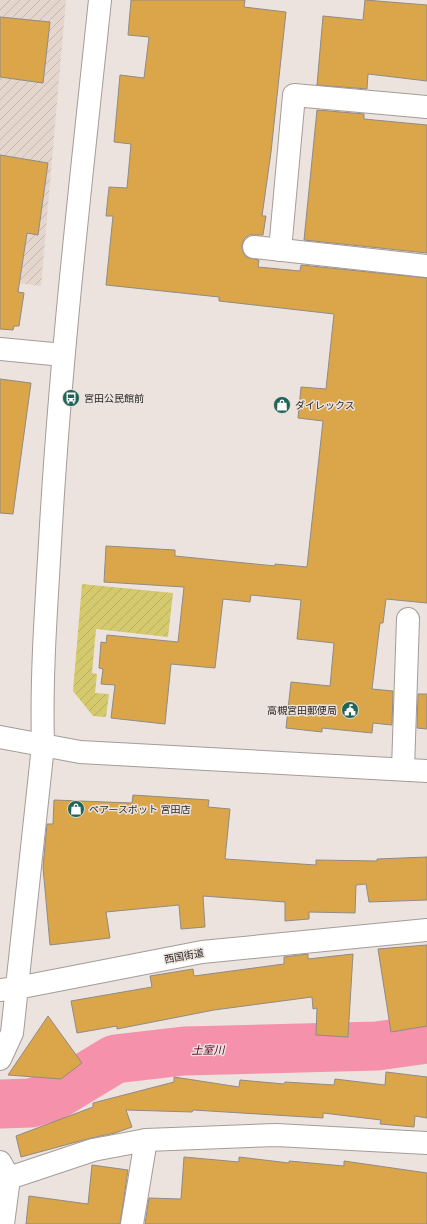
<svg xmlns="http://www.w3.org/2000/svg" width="427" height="1224" font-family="Montserrat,'Noto Sans JP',sans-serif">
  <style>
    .industrial { fill: url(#industrial-furrows) }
    .garden { fill: url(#garden-furrows) }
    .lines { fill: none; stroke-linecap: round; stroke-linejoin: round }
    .river { stroke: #f691ab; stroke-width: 49 }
    .building { fill: #dba54a; stroke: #908b84 }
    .minor-casing { stroke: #a49c98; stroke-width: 24 }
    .minor { stroke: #fff; stroke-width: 22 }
    .labels { text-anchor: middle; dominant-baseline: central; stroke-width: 3; stroke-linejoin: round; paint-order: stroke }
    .poi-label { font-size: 10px; fill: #2b2826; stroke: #ece3de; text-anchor: start }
    .street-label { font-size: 10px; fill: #2b2826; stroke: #ece3de }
    .water-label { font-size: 11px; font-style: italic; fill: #5d0129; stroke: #ece3de }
  </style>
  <defs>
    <pattern id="industrial-furrows" width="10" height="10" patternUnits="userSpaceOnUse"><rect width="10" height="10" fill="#e4d5cd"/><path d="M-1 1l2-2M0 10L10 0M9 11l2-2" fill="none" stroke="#c4b7b0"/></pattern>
    <pattern id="garden-furrows" width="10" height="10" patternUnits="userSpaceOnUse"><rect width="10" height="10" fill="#d4c96c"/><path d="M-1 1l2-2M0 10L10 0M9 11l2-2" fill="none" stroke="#b6ad5d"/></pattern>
  </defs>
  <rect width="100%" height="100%" fill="#ece3de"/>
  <!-- industrial -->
  <polygon class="industrial" points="0,0 66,0 41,286 0,281"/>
  <!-- garden -->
  <polygon class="garden" points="82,584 173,593 168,637 96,629 92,673 97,674 95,693 109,694 106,717 93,716 73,691"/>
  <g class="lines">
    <!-- river -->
    <polyline class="river" points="0,1104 31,1103 54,1096 115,1059 184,1051 377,1046 427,1039"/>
  </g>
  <!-- building -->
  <g class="building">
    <polygon points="131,0 245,0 244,7 286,12 271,152 262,216 266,216 263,235 249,235 244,239 242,246 243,252 246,257 259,260 258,267 300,271 301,265 427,278 427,603 386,599 383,623 380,623 372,689 393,691 392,725 373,723 372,733 322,728 322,732 286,728 291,682 330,686 334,643 297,639 301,600 251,595 250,602 223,599 215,668 171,664 165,724 111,718 115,685 101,684 103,669 99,668 101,642 106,643 107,635 178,642 184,587 104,582 106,546 175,550 175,556 275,566 275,564 307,567 323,421 298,418 301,387 326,389 334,314 219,301 219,297 106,285 113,216 106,216 109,187 127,188 131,144 114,142 120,75 144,78 149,37 128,35"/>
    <polygon points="365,0 427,5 427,81 368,74 367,89 317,85 323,16 363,20"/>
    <polygon points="0,17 50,22 43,83 0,77"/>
    <polygon points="317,110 364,114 364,119 427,125 427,253 304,240"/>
    <polygon points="0,155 48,163 38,235 27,233 18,292 24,293 19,326 14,326 13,330 0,329"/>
    <polygon points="0,379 31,383 13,514 0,513"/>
    <polygon points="418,694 427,694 427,729 417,728"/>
    <polygon points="133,795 209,800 208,807 230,809 225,859 316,865 316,860 377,861 377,859 427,857 427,900 369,902 366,884 356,885 355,913 309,912 309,919 285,921 285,902 203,896 205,927 181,929 179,905 106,912 110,938 50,945 43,867 47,824 53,824 54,800 132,803"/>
    <polygon points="427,945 427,1026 391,1032 378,949"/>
    <polygon points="308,954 308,959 353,954 348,1037 316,1035 317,1008 313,1009 312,997 214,1010 117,1029 117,1026 77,1033 71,1001 152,987 150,976 193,969 194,976 284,964 284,957"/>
    <polygon points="48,1016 82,1063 61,1079 8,1075"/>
    <polygon points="386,1072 427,1077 427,1118 415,1116 414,1127 380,1124 381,1120 323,1113 323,1118 193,1110 192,1112 126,1110 132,1127 115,1133 91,1138 21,1157 16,1136 93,1107 93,1103 174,1082 174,1077 239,1087 240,1080 284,1084 285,1082 334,1085 335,1079 385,1085"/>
    <polygon points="184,1157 239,1162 239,1157 289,1163 289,1161 344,1166 344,1161 427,1173 427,1224 145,1224 149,1198 181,1199"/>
    <polygon points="92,1165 128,1170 120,1224 26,1224 29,1196 88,1204"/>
  </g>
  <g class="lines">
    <!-- minor casing -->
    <g class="minor-casing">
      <g id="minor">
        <polyline points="254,247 427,266"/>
        <polyline points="280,250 294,95 427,107"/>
        <polyline points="0,349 63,355"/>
        <polyline points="0,737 80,752 427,771"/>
        <polyline points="403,769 408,619"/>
        <polyline points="0,990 17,988 202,952 427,930"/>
        <path d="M 0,1059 L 12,1033 L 43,746 C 41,678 46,610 50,543 C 60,361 81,181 100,0"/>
        <polyline points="0,1162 9,1178 3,1224"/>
        <polyline points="9,1178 93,1150 146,1140 276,1135 427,1143"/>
        <polyline points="132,1224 146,1140"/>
      </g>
    </g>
    <!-- minor -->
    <use href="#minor" class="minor"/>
  </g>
  <!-- icons -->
  <defs>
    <g id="bus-disc" transform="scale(0.9)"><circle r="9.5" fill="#206557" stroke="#ece3de"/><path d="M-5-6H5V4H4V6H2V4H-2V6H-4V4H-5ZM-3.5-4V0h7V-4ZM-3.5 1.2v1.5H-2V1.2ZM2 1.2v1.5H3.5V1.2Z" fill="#fff"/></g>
    <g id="shop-disc" transform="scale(0.9)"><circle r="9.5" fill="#206557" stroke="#ece3de"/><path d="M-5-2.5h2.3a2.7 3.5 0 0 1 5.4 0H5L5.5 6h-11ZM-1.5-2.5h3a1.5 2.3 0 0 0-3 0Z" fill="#fff"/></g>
    <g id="civic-disc" transform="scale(0.9)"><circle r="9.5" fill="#206557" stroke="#ece3de"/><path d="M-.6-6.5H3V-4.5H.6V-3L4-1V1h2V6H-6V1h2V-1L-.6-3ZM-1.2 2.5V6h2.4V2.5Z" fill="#fff"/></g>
  </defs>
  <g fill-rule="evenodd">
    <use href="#bus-disc" x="71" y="398"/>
    <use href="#shop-disc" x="282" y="405"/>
    <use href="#civic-disc" x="350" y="710"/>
    <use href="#shop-disc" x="76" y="809"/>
  </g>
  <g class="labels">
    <!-- poi labels -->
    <g class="poi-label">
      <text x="84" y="398">宮田公民館前</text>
      <text x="295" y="405">ダイレックス</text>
      <text x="337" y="710" text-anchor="end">高槻宮田郵便局</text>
      <text x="89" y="809">ペアースポット 宮田店</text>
    </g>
    <!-- street labels -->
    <g class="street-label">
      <text transform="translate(184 956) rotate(-10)">西国街道</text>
    </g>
    <!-- water labels -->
    <g class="water-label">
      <text transform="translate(208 1050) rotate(-1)">土室川</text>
    </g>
  </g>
</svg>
